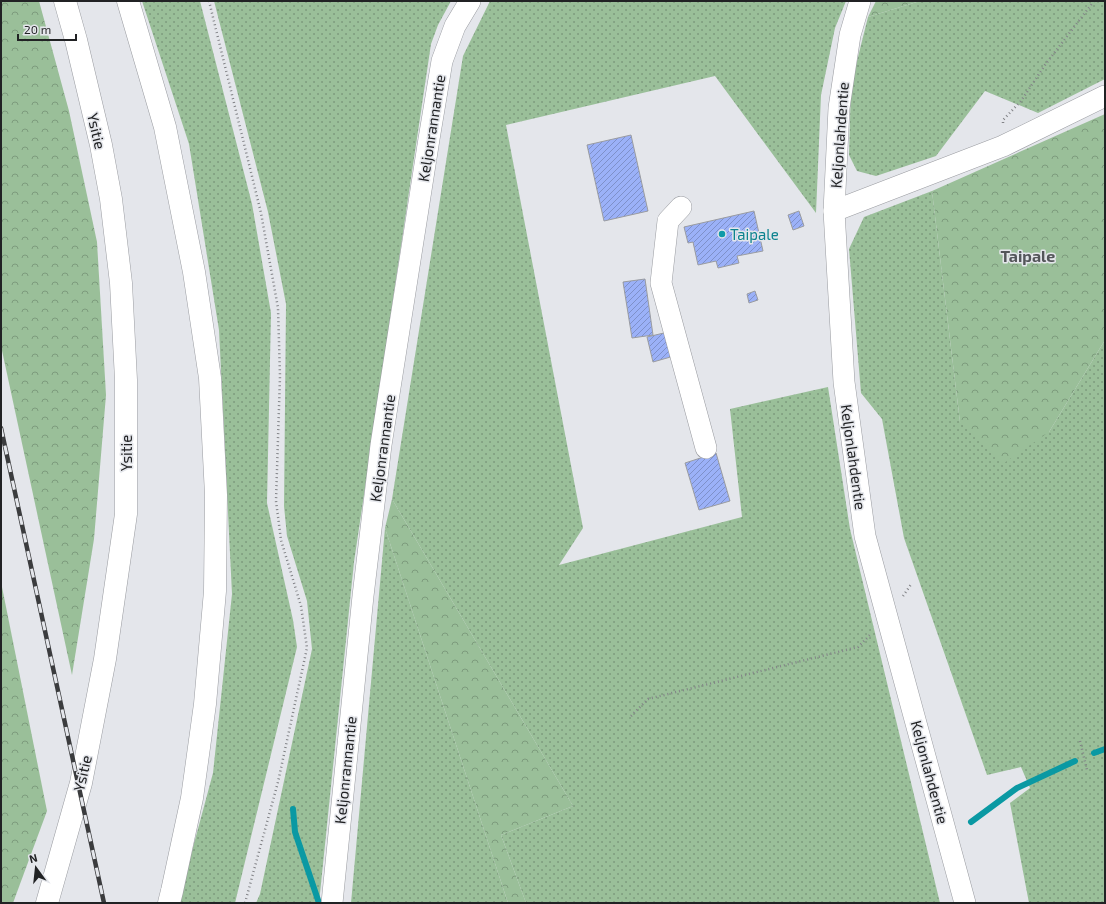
<svg xmlns="http://www.w3.org/2000/svg" width="1106" height="904" font-family="'Exo 2',sans-serif">
  <style>
    .grass { fill: url(#grass-dots) }
    .forest { fill: url(#forest-crowns) }
    .lines { fill: none; stroke-linecap: round; stroke-linejoin: round }
    .stream { stroke: #0a99a3; stroke-width: 6 }
    .building { fill: url(#building-hatch); stroke: #9a9ca1 }
    .minor-casing { stroke: #9a9ca1; stroke-width: 22 }
    .highway-casing { stroke: #9a9ca1; stroke-width: 23 }
    .path { stroke: #828387; stroke-width: 2.5; stroke-dasharray: 1 3; stroke-linecap: butt }
    .minor { stroke: #fff; stroke-width: 21 }
    .highway { stroke: #fff; stroke-width: 22 }
    .rail-casing { stroke: #3b3c3e; stroke-width: 4.5 }
    .rail { stroke: #e4e6eb; stroke-width: 3; stroke-dasharray: 9; stroke-linecap: butt }
    .culture-dot { fill: #0f9aa8; stroke: #e4e6eb; stroke-width: 1.5 }
    .labels { text-anchor: middle; dominant-baseline: central; stroke-width: 3; stroke-linejoin: round; paint-order: stroke }
    .street-label { font-size: 15px; fill: #212224; stroke: #e4e6eb }
    .culture-label { font-size: 15px; fill: #0d838f; stroke: #e4e6eb; text-anchor: start }
    .neighbourhood-label { font-size: 16px; font-weight: bold; fill: #54565a; stroke: #e4e6eb }
  </style>
  <defs>
    <pattern id="grass-dots" width="8" height="8" patternUnits="userSpaceOnUse"><rect width="8" height="8" fill="#9abf99"/><path d="M2 2h.1M6 6h.1" fill="none" stroke="#7d9b7d" stroke-width="1.8" stroke-linecap="round"/></pattern>
    <pattern id="forest-crowns" width="20" height="18" patternUnits="userSpaceOnUse"><rect width="20" height="18" fill="#9abf99"/><path d="M2 6a3 3 0 1 1 6 0M12 15a3 3 0 1 1 6 0" fill="none" stroke="#7d9b7d"/></pattern>
    <pattern id="building-hatch" width="6" height="6" patternUnits="userSpaceOnUse"><rect width="6" height="6" fill="#9bb1f8"/><path d="M-1 1l2-2M0 6l6-6M5 7l2-2" fill="none" stroke="#7e90c9"/></pattern>
  </defs>
  <rect width="100%" height="100%" fill="#e4e6eb"/>
  <!-- grass -->
  <g class="grass">
    <polygon points="142,1 200,1 252,204 271,313 267,503 293,620 297,647 235,903 178,903 213,773 232,594 219,330 189,144"/>
    <polygon points="214,1 451,1 438,25 431,44 354,562 319,903 256,903 260,894 312,649 307,601 287,536 284,506 286,304 268,212"/>
    <polygon points="490,1 846,1 835,28 821,95 816,213 715,76 506,125 583,528 559,565 742,517 730,409 828,387 850,529 940,903 526,903 501,835 573,806 392,499 463,56"/>
    <polygon points="920,1 1105,1 1105,79 1038,113 985,91 936,156 876,176 857,171 849,155 851,85 868,17"/>
    <polygon points="932,191 960,422 1049,432 1105,340 1105,903 1029,903 1010,803 1030,788 1021,767 987,775 904,538 882,419 861,393 849,249 864,217"/>
    <polygon points="385,528 508,903 351,903"/>
  </g>
  <!-- forest -->
  <g class="forest">
    <polygon points="1,1 39,1 69,111 97,242 106,395 94,539 72,675 1,346"/>
    <polygon points="876,1 920,1 868,17"/>
    <polygon points="1105,114 1105,340 1049,432 1004,463 960,422 932,191"/>
    <polygon points="392,499 573,806 501,835 526,903 508,903 385,528"/>
    <polygon points="1,582 47,811 13,903 1,903"/>
  </g>
  <g class="lines">
    <!-- stream -->
    <g class="stream">
      <polyline points="1094,753 1105,749"/>
      <polyline points="293,809 295,832 319,903"/>
      <polyline points="971,822 1017,788 1075,761"/>
    </g>
  </g>
  <!-- building -->
  <g class="building">
    <polygon points="631,135 648,211 604,221 587,145"/>
    <polygon points="754,211 763,251 737,256 739,263 718,268 716,261 698,265 693,242 688,243 684,227"/>
    <polygon points="799,211 804,226 793,230 788,215"/>
    <polygon points="645,279 653,335 632,338 623,282"/>
    <polygon points="755,291 758,300 749,303 747,294"/>
    <polygon points="668,332 674,356 653,362 647,337"/>
    <polygon points="716,453 730,501 699,510 685,463"/>
  </g>
  <g class="lines">
    <!-- minor casing -->
    <g class="minor-casing">
      <g id="minor">
        <polyline points="860,1 850,35 839,108 834,211 844,382 865,536 965,903"/>
        <polyline points="681,207 668,221 661,283 706,448"/>
        <polyline points="834,211 1003,146 1105,96"/>
        <polyline points="332,903 363,596 381,445 429,139 442,61 455,26 470,1"/>
      </g>
    </g>
    <!-- highway casing -->
    <g class="highway-casing">
      <g id="highway">
        <polyline points="128,1 165,127 194,272 210,378 216,495 215,591 205,704 192,798 172,891 169,903"/>
        <polyline points="47,903 81,783 105,659 126,514 126,380 121,283 111,199 101,145 76,40 65,1"/>
      </g>
    </g>
    <!-- path -->
    <g class="path">
      <polyline points="209,1 261,213 278,308 280,376 276,501 281,540 301,606 307,648 278,782 245,903"/>
      <polyline points="1003,123 1003,120 1021,101 1045,65 1094,1"/>
      <polyline points="903,596 912,583"/>
      <polyline points="631,716 648,699 858,647 870,635"/>
      <polyline points="1080,741 1087,770"/>
    </g>
    <!-- minor -->
    <use href="#minor" class="minor"/>
    <!-- highway -->
    <use href="#highway" class="highway"/>
    <!-- rail casing -->
    <g class="rail-casing">
      <polyline id="rail" points="1,428 104,903"/>
    </g>
    <!-- rail -->
    <use href="#rail" class="rail"/>
  </g>
  <!-- markers -->
  <circle class="culture-dot" cx="722" cy="234" r="4"/>
  <g class="labels">
    <!-- street labels -->
    <g class="street-label">
      <text transform="translate(431 128) rotate(-81)">Keljonrannantie</text>
      <text transform="translate(97 131) rotate(77)">Ysitie</text>
      <text transform="translate(839 135) rotate(-86)">Keljonlahdentie</text>
      <text transform="translate(382 448) rotate(-82)">Keljonrannantie</text>
      <text transform="translate(126 453) rotate(-90)">Ysitie</text>
      <text transform="translate(854 457) rotate(82)">Keljonlahdentie</text>
      <text transform="translate(345 770) rotate(-84)">Keljonrannantie</text>
      <text transform="translate(930 772) rotate(75)">Keljonlahdentie</text>
      <text transform="translate(82 773) rotate(-77)">Ysitie</text>
    </g>
    <!-- culture labels -->
    <g class="culture-label">
      <text x="730" y="234">Taipale</text>
    </g>
    <!-- neighbourhood labels -->
    <g class="neighbourhood-label">
      <text x="1028" y="255">Taipale</text>
    </g>
  </g>
  <!-- border -->
  <rect width="1106" height="904" fill="none" stroke="#212224" stroke-width="4"/>
  <!-- north arrow -->
  <g transform="translate(36 868) rotate(345)" stroke="#e4e6eb" stroke-width="3" paint-order="stroke">
  <path d="M0-3L7 15L0 10L-7 15Z" fill="#212224"/>
  <text y="-6" font-size="11" font-weight="bold" text-anchor="middle" fill="#212224">N</text>
  </g>
  <!-- scale -->
  <path d="M18 34v6h58v-6" fill="none" stroke="#212224" stroke-width="2"/>
  <text x="24" y="34" font-size="12" fill="#212224" stroke="#e4e6eb" stroke-width="3" paint-order="stroke">20 m</text>
</svg>
